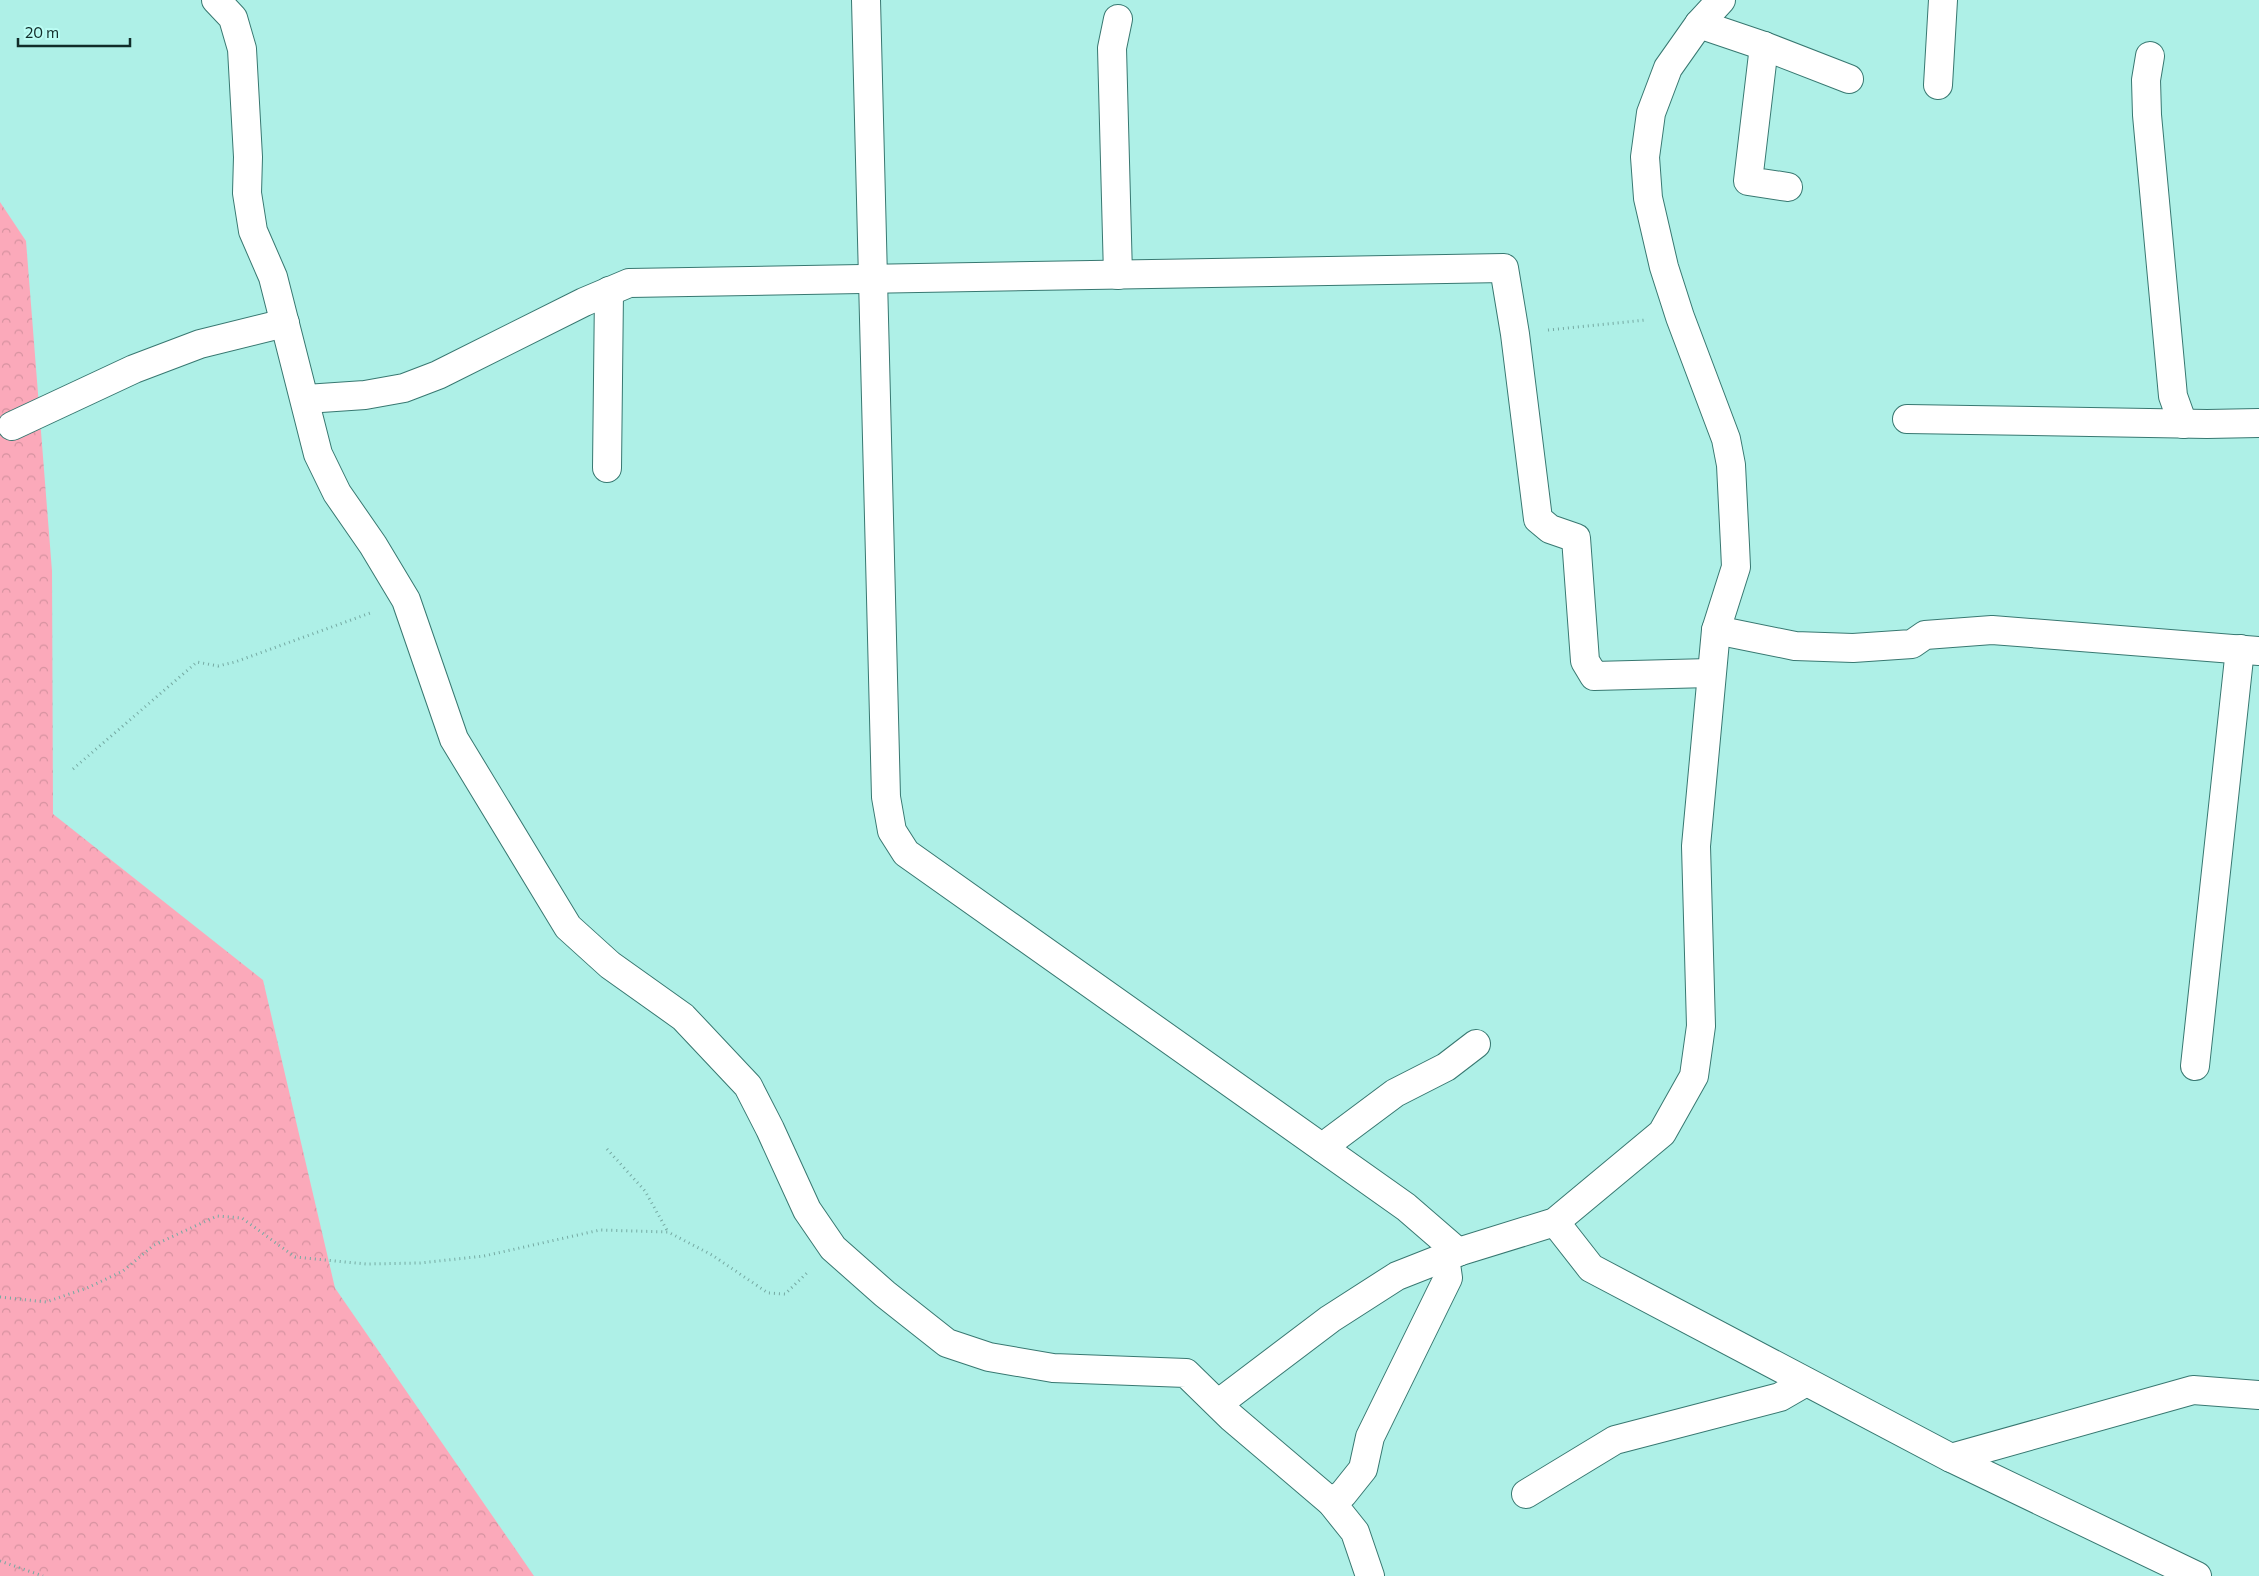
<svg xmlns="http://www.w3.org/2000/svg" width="2259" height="1576" font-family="Commissioner,sans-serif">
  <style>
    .forest { fill: url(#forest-crowns) }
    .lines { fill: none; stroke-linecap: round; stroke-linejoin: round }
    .minor-casing { stroke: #387871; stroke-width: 30 }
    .path { stroke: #75a9a2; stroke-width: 3; stroke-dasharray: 1 4; stroke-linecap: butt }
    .minor { stroke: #fff; stroke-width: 28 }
  </style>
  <defs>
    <pattern id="forest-crowns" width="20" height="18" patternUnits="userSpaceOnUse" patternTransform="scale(1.25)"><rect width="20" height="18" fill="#fba9ba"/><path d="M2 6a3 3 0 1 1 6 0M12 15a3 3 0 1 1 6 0" fill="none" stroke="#d692a0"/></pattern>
  </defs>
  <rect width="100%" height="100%" fill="#aef0e7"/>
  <!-- forest -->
  <polygon class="forest" points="0,202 26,241 52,571 53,814 263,980 335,1288 534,1576 0,1576"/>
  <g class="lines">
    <!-- minor casing -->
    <g class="minor-casing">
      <g id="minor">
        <polyline points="216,0 233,18 242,49 248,157 247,193 253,231 273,277 318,454 337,493 373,545 406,600 454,739 568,927 610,965 683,1017 748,1086 770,1129 807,1210 833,1248 885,1294 947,1343 989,1357 1053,1368 1186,1373 1231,1417 1331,1502 1355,1532 1370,1576"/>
        <polyline points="866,0 886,797 892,831 906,853 1406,1207 1458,1252"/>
        <polyline points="1118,19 1112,48 1118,275"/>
        <polyline points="1699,24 1764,46 1849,79"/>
        <polyline points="1764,46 1748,181 1788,187"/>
        <polyline points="2150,56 2146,80 2147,115 2173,396 2183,424"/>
        <polyline points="1938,85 1943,0"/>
        <polyline points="306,399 365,395 404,388 438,375 584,302 629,283 1504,268 1515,334 1538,519 1550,529 1576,538 1585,661 1594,676 1710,673"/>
        <polyline points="1907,419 2207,424 2259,423"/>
        <polyline points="12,426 134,369 200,344 285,323"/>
        <polyline points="607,468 609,291"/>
        <polyline points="1716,630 1795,646 1853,648 1912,644 1925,635 1992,630 2259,651"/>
        <polyline points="2195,1066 2240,649"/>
        <polyline points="1323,1148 1332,1140 1395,1093 1446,1067 1476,1044"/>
        <polyline points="1555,1222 1591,1268 1951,1458 2197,1576"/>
        <polyline points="1219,1403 1330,1319 1397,1276 1458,1252 1555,1222 1662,1133 1694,1076 1701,1026 1696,846 1716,630 1736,567 1735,545 1731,465 1726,439 1680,317 1664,267 1648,198 1645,157 1651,113 1668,68 1699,24 1721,0"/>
        <polyline points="1951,1458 2193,1390 2259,1395"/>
        <polyline points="1526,1494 1615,1440 1780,1397 1806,1382"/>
        <polyline points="1331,1502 1343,1494 1363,1469 1370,1437 1448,1278 1445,1257"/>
      </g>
    </g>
    <!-- path -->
    <g class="path">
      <polyline points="1548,330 1646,320"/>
      <polyline points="73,769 197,662 218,666 235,662 373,612"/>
      <polyline points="607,1149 645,1191 668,1232"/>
      <polyline points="0,1297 46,1302 87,1288 123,1271 154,1245 217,1216 242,1218 295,1257 366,1264 420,1263 484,1256 600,1230 668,1232 712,1255 768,1293 785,1294 809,1271"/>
      <polyline points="0,1561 43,1576"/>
    </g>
    <!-- minor -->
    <use href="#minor" class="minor"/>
  </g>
  <!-- scale -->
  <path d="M18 38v8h112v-8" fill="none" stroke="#112c29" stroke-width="2.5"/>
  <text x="25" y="38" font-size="15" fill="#112c29" stroke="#bbfdf4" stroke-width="4" paint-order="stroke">20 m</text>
</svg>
